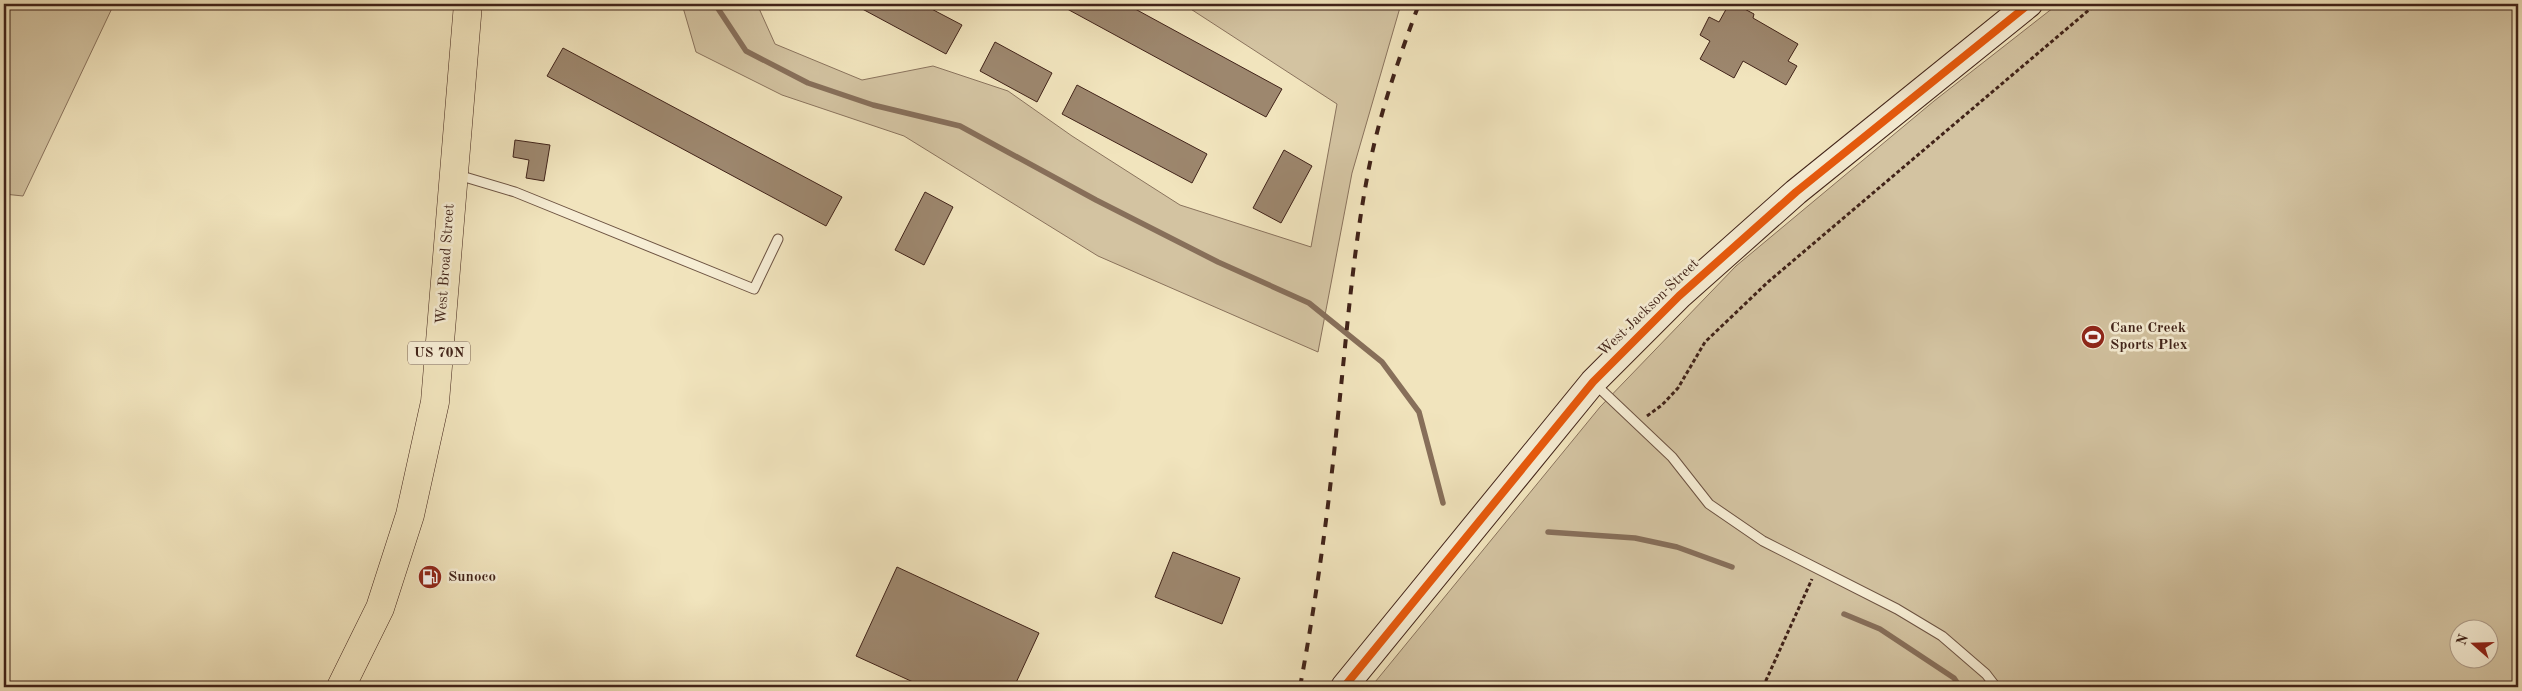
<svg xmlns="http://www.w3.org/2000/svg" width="2522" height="691" font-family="'Old Standard TT',serif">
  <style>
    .green { fill: #d3c3a1; stroke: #8a735d; fill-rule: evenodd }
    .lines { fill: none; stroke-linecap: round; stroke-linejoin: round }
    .stream { stroke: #876f5a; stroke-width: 5.5 }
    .building { fill: #9d876e; stroke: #412319 }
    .lane-casing { stroke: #6d5342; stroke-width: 11 }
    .secondary-casing { stroke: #412319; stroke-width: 28 }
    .primary-casing { stroke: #412319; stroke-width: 29 }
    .path { stroke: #412319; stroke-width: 3; stroke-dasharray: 4 2.5; stroke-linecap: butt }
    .lane { stroke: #f6edd4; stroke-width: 9 }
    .secondary { stroke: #f6edd4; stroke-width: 26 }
    .primary { stroke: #f1e4bd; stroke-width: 28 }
    .rail { stroke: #412319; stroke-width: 4; stroke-dasharray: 9 9; stroke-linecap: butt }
    .cycleway-casing { stroke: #f6edd4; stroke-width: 11 }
    .cycleway { stroke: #e8590c; stroke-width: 8 }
    .labels { text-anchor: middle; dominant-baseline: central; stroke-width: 5; stroke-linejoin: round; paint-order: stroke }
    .shield { fill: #f6edd4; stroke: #776051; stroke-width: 1 }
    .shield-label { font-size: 14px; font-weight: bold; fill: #412319 }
    .street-label { font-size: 15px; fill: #412319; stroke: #f6edd4 }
    .poi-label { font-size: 15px; font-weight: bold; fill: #412319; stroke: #f6edd4; text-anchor: start }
  </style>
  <rect width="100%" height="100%" fill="#f1e4bd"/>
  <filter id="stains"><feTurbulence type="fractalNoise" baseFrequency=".004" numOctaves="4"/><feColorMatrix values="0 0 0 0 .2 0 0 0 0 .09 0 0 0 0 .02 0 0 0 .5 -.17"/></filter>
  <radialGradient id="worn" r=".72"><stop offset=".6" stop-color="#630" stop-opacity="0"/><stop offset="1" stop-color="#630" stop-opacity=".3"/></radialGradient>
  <!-- green -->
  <g class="green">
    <polygon points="4,4 114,4 23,196 4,194"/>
    <polygon points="682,4 757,4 775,44 862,80 933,66 1008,91 1072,136 1180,205 1311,247 1337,104 1183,4 1401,4 1352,173 1318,352 1098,256 904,136 782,95 696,52"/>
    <path d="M 2058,4 L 2518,4 L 2518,687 L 1371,687 L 1600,407 L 1736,266 L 1934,101 ZM 2460,628 L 2490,628 L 2490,658 L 2460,658 Z"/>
  </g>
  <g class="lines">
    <!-- stream -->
    <g class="stream">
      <polyline points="715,4 746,51 808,83 873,105 960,126 1096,200 1218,262 1309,303 1382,362 1419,412 1443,503"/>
      <polyline points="1548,532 1635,538 1677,547 1732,567"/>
      <polyline points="1844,614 1880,629 1954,678 1960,687"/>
    </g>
  </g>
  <!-- building -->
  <g class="building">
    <polygon points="853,4 922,4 962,25 946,54"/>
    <polygon points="1058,4 1126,4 1282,89 1266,117"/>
    <polygon points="1729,4 1735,4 1754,14 1753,18 1798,44 1788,61 1797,66 1786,85 1743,61 1734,78 1700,59 1710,41 1700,35 1709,17 1719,22"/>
    <polygon points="995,42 1052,73 1037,102 980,71"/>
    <polygon points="563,48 842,197 826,226 547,76"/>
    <polygon points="1077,85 1207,154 1192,183 1062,114"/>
    <polygon points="515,140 550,145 544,181 526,178 529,160 513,157"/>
    <polygon points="1284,150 1312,166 1281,223 1253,208"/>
    <polygon points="925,192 953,207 924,265 895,250"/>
    <polygon points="1173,552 1240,578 1222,624 1155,597"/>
    <polygon points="897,567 1039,633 1014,687 924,687 856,656"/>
  </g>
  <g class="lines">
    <!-- lane casing -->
    <g class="lane-casing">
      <g id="lane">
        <polyline points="458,175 515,192 754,289 778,239"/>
        <polyline points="1595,384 1672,457 1709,504 1763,541 1897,609 1942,636 1986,674 1996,687"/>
      </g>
    </g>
    <!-- secondary casing -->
    <g class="secondary-casing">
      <polyline id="secondary" points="1344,687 1593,382 1679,296 1796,192 2029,4"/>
    </g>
    <!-- primary casing -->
    <g class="primary-casing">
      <polyline id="primary" points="341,687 380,608 410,515 435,402 468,4"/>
    </g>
    <!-- path -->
    <g class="path">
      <polyline points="1647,416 1662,405 1678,388 1705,342 1768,282 2096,4"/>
      <polyline points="1763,687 1812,579"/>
    </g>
    <!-- lane -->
    <use href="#lane" class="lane"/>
    <!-- secondary -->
    <use href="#secondary" class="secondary"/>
    <!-- primary -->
    <use href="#primary" class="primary"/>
    <!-- rail -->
    <path class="rail" d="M 1300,687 C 1316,601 1328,513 1337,425 C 1346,343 1352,259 1367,178 C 1378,118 1398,60 1419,4"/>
    <!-- cycleway casing -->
    <g class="cycleway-casing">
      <polyline id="cycleway" points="1344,687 1593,382 1679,296 1796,192 2029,4"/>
    </g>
    <!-- cycleway -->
    <use href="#cycleway" class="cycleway"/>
  </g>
  <!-- icons -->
  <defs>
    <g id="stadium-disc" transform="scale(1.25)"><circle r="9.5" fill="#8f2418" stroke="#f6edd4"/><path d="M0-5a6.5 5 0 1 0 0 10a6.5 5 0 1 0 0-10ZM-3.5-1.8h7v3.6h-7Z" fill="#fff"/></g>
    <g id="fuel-disc" transform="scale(1.25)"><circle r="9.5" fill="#8f2418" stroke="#f6edd4"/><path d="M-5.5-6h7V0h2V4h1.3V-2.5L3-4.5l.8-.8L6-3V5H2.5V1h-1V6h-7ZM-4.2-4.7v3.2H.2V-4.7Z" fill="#fff"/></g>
  </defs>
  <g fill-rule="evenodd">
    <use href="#stadium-disc" x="2093" y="337"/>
    <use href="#fuel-disc" x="430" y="577"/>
  </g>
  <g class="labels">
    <!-- shield labels -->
    <rect class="shield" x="408" y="341.5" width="62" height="23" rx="4"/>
    <g class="shield-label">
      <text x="439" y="353">US 70N</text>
    </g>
    <!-- street labels -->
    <g class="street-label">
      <text transform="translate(446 264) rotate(-86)">West Broad Street</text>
      <text transform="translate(1649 308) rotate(-44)">West Jackson Street</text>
    </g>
    <!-- poi labels -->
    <g class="poi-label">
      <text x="2110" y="328">Cane Creek<tspan x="2110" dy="17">Sports Plex</tspan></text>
      <text x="448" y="577">Sunoco</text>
    </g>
  </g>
  <!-- margin -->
  <rect width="2522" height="691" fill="none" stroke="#f1e4bd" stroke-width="20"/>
  <rect x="5" y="5" width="2512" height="681" fill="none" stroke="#412319" stroke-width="2.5"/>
  <rect x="10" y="10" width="2502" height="671" fill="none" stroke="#412319"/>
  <!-- north arrow -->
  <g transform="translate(2474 644) rotate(290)"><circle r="24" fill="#f6edd4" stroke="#ae9c89"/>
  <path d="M0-4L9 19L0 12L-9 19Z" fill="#8f2418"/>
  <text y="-8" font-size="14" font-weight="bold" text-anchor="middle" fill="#412319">N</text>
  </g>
  <rect width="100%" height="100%" filter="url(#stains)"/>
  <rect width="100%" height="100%" fill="url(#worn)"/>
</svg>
